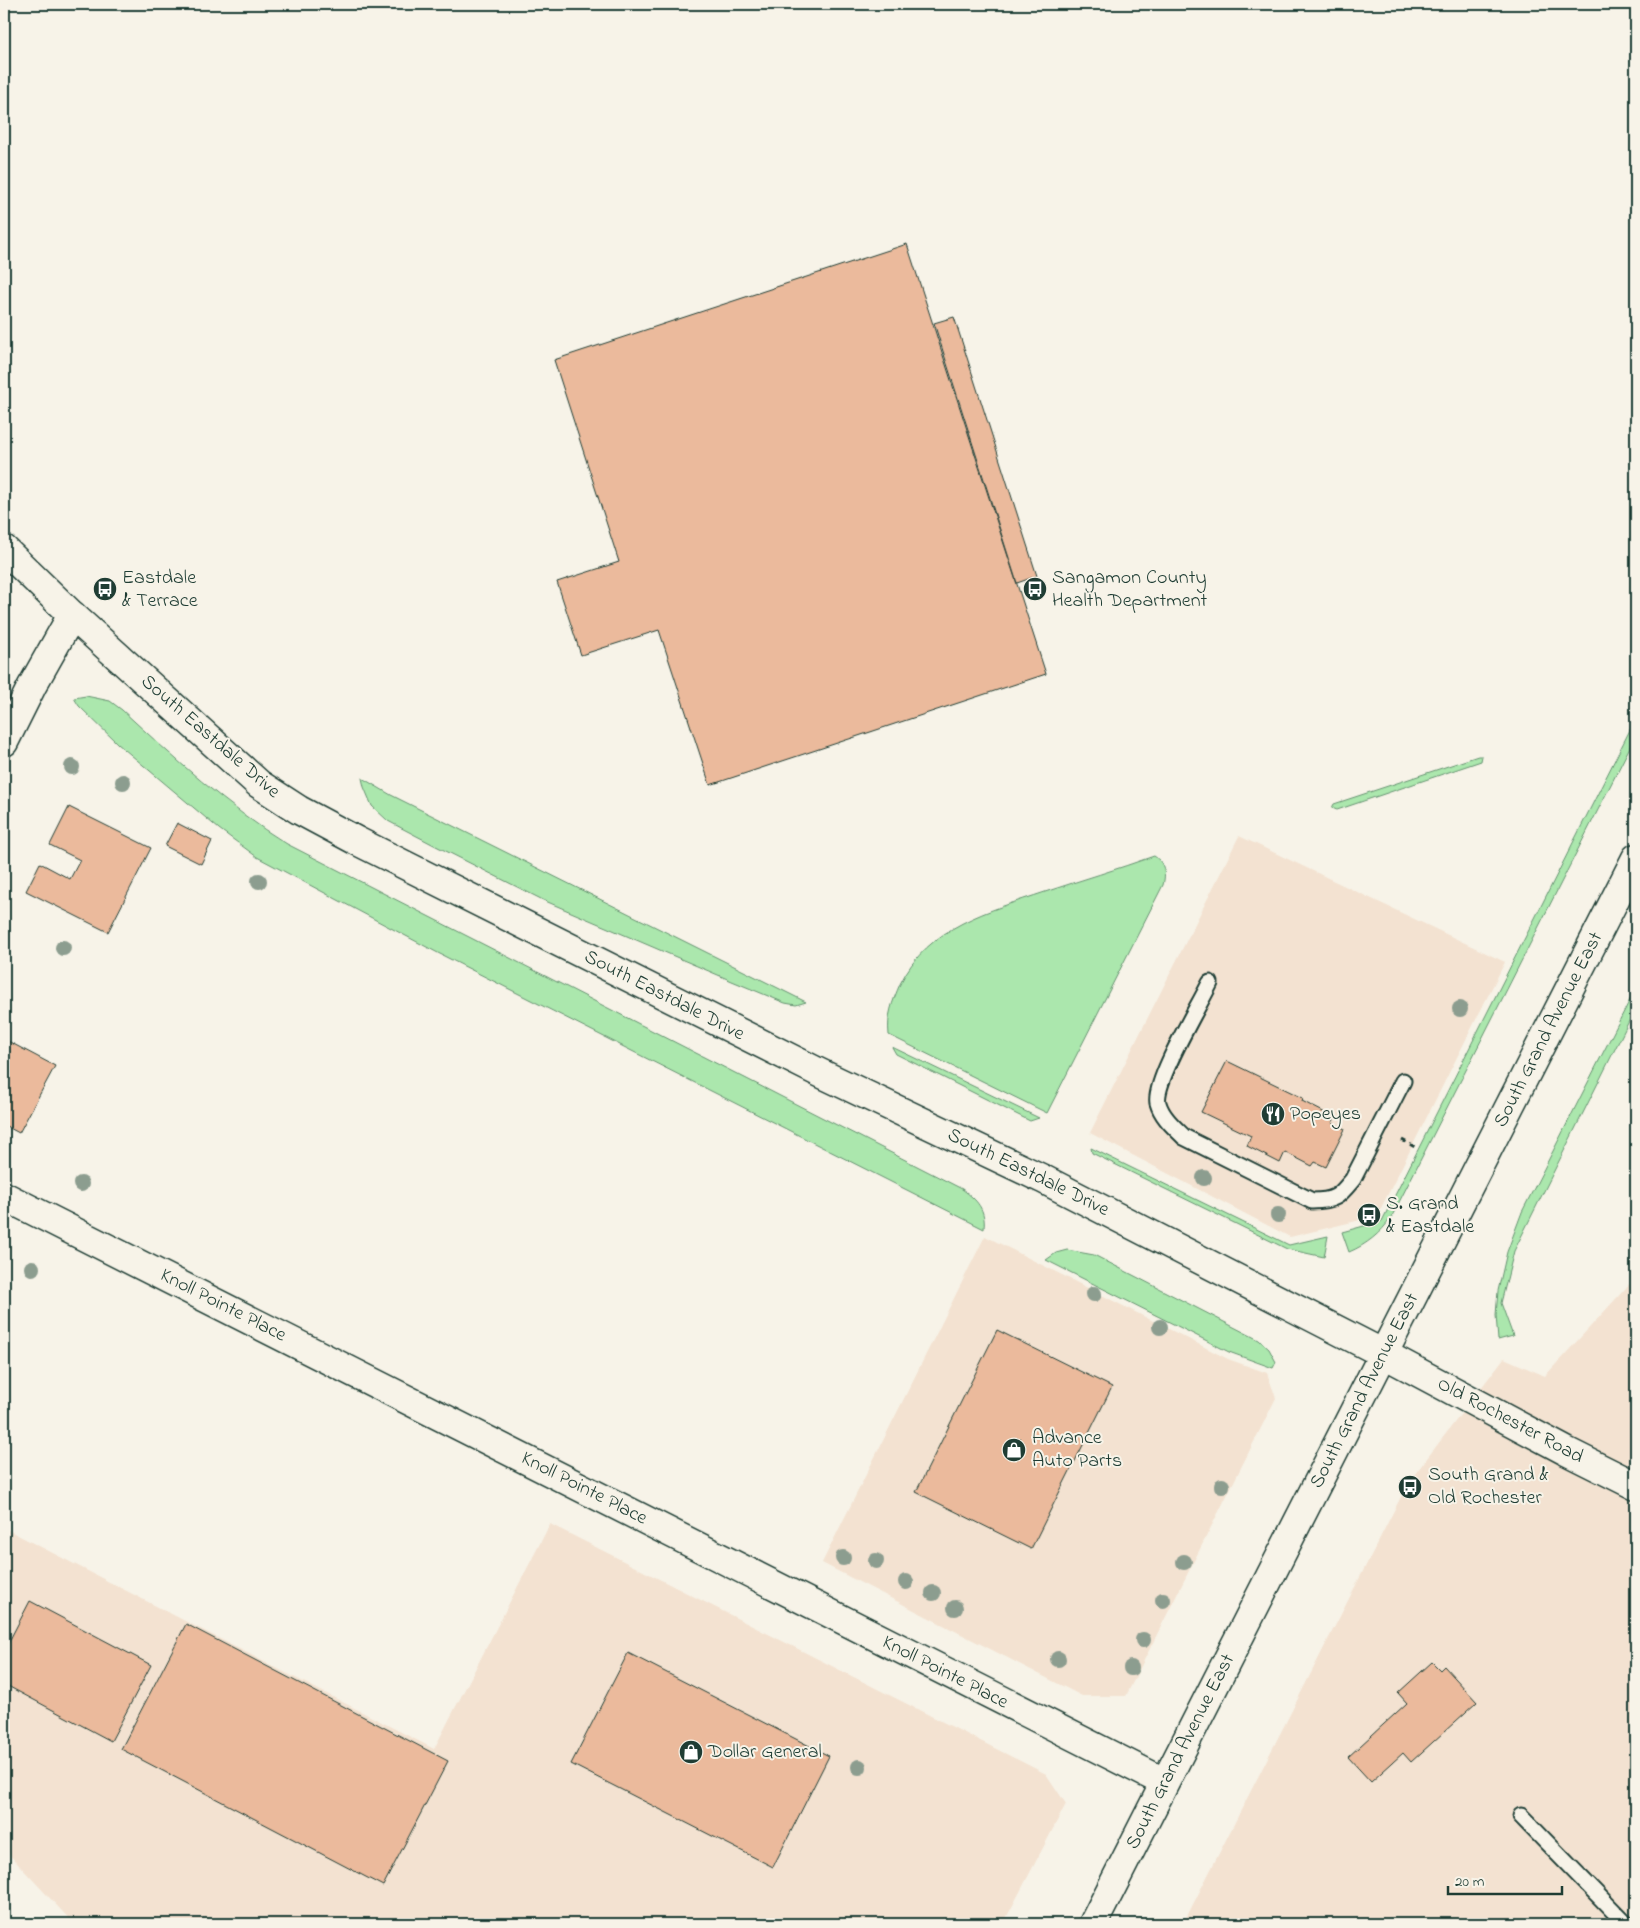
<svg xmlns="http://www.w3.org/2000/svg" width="1640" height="1928" font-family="'Indie Flower',sans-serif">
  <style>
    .built { fill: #f3e2d1 }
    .green { fill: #abe7ad; stroke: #659270 }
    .building { fill: #ebba9c; stroke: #1f3d34 }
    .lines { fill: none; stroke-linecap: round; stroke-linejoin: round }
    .lane-casing { stroke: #1f3d34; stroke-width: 19 }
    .street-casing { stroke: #1f3d34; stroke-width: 31 }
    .secondary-casing { stroke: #1f3d34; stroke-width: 31 }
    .path { stroke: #1f3d34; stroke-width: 3; stroke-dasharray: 5 4; stroke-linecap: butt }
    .lane { stroke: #f7f3e8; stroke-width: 15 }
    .street { stroke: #f7f3e8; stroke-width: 28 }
    .secondary { stroke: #f7f3e8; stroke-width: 28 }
    .tree { fill: #8c9d8f }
    .labels { text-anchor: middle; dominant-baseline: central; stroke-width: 4; stroke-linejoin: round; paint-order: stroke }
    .poi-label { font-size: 20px; fill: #1f3d34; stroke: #f7f3e8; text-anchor: start }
    .street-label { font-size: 20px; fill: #1f3d34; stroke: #f7f3e8 }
  </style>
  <rect width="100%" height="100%" fill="#f7f3e8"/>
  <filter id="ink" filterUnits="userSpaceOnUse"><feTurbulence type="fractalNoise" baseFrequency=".02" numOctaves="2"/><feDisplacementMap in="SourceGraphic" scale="10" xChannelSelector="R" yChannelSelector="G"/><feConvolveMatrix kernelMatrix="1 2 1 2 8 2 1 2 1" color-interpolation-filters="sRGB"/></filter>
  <g filter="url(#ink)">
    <!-- built -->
    <g class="built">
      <polygon points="1239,836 1505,962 1377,1216 1290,1237 1090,1133"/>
      <polygon points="985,1236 1228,1359 1267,1373 1276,1398 1126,1696 1082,1696 822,1563"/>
      <polygon points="1636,1277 1636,1924 1183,1924 1408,1483 1504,1358 1545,1376"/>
      <polygon points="550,1524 1046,1774 1066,1804 1003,1924 74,1924 4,1849 4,1528 434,1749"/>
    </g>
    <!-- green -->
    <g class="green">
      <path d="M 86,696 L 110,701 L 122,710 C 174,758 227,807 287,844 L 962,1189 C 977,1200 986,1209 984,1229 L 438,953 L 257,857 L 219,829 L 118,744 L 79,706 L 74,698 Z"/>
      <path d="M 1636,718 L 1636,735 L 1391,1218 C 1381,1233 1366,1245 1349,1252 L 1342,1232 L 1382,1221 Z"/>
      <polygon points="1478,756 1482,756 1481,761 1337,810 1332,808 1334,804"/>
      <polygon points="362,778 391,795 806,1002 796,1005 785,1003 732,981 543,900 434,845 388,821 372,806 364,787"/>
      <path d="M 1154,856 C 1165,863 1166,874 1163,885 L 1047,1113 L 889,1035 C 887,1015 892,1003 900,984 C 928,926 989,911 1045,892 C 1081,880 1118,869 1154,856 Z"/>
      <polygon points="1636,988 1636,1007 1514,1251 1501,1303 1513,1336 1498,1340 1496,1315 1498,1291 1507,1252 1522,1212"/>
      <polygon points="892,1047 1039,1118 1030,1121 896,1054"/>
      <polygon points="1091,1148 1289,1245 1328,1236 1324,1257 1287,1249 1092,1153"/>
      <polygon points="1067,1250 1094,1255 1259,1340 1269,1349 1276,1362 1273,1368 1229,1352 1046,1260 1056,1253"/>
    </g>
    <!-- building -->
    <g class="building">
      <polygon points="907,244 1046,674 710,785 659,630 581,655 557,582 619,562 554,360"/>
      <polygon points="954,317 1037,576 1017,583 934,323"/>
      <polygon points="69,807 151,848 108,932 26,891 40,863 70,879 80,860 50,845"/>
      <polygon points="177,823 212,841 201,864 165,846"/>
      <polygon points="4,1039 55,1066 19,1133 4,1125"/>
      <polygon points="1227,1061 1303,1098 1302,1101 1335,1118 1332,1123 1345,1129 1326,1167 1315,1162 1312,1166 1285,1152 1280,1163 1247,1146 1251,1136 1201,1112"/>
      <polygon points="997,1330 1112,1387 1031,1549 916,1492"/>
      <polygon points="30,1601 151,1665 111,1741 4,1684 4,1651"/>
      <polygon points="186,1624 448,1761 383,1886 121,1749"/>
      <polygon points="628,1653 829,1756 773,1867 571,1764"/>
      <polygon points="1432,1662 1440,1670 1444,1666 1477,1702 1411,1762 1403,1753 1371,1782 1348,1757 1407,1703 1398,1693"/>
    </g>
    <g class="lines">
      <!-- lane casing -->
      <g class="lane-casing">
        <g id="lane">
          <path d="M 1210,983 C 1199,1006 1153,1082 1158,1103 C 1162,1117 1174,1127 1184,1137 L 1312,1201 C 1336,1201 1339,1196 1353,1179 L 1403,1081"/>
          <polyline points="1521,1816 1626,1924"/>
        </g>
      </g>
      <!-- street casing -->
      <g class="street-casing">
        <g id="street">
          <polyline points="4,549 72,615 259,784 299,810 357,841 818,1072 1043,1179 1384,1354 1566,1451 1636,1486"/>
          <polyline points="4,742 32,686 72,615"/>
          <polyline points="4,1196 1164,1782"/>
        </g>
      </g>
      <!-- secondary casing -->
      <g class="secondary-casing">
        <polyline id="secondary" points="1093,1924 1636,858"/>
      </g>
      <!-- path -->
      <polyline class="path" points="1402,1140 1415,1147"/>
      <!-- lane -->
      <use href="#lane" class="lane"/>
      <!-- street -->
      <use href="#street" class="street"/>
      <!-- secondary -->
      <use href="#secondary" class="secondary"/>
    </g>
    <!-- trees -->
    <g class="tree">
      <circle cx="72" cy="767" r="8"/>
      <circle cx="123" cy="782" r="8"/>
      <circle cx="259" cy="881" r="8"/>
      <circle cx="63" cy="948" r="8"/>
      <circle cx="1460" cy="1009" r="8"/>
      <circle cx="1204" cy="1178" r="8"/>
      <circle cx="81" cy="1184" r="8"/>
      <circle cx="1278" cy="1215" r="8"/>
      <circle cx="32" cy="1268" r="8"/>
      <circle cx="1094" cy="1294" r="8"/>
      <circle cx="1160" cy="1327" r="8"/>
      <circle cx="1222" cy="1486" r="8"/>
      <circle cx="843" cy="1558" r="8"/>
      <circle cx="876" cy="1561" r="8"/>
      <circle cx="1184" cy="1562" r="8"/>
      <circle cx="906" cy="1582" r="8"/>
      <circle cx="933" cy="1593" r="8"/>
      <circle cx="1163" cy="1600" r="8"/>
      <circle cx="955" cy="1608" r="8"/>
      <circle cx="1143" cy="1640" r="8"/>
      <circle cx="1058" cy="1659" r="8"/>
      <circle cx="1131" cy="1668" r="8"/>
      <circle cx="859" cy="1767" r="8"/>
    </g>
  </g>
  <!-- icons -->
  <defs>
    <g id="bus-disc" transform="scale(1.25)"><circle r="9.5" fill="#1f3d34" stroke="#f7f3e8"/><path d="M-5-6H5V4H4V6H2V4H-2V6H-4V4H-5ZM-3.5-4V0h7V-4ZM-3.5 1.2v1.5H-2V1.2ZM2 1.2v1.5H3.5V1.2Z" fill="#fff"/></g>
    <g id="restaurant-disc" transform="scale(1.25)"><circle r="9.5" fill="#1f3d34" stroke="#f7f3e8"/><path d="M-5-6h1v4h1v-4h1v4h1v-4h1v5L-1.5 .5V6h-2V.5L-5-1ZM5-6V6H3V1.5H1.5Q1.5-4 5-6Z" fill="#fff"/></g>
    <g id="shop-disc" transform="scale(1.25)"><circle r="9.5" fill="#1f3d34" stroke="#f7f3e8"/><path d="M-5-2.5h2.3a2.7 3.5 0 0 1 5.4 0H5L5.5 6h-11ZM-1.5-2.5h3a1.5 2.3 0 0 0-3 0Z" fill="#fff"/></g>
  </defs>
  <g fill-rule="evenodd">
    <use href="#bus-disc" x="105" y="589"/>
    <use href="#bus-disc" x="1035" y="589"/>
    <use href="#restaurant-disc" x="1273" y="1114"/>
    <use href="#bus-disc" x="1369" y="1215"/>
    <use href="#shop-disc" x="1014" y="1450"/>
    <use href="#bus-disc" x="1410" y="1487"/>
    <use href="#shop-disc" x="691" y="1752"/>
  </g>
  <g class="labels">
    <!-- poi labels -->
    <g class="poi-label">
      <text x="122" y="578">Eastdale<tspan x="122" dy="23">&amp; Terrace</tspan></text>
      <text x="1052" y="578">Sangamon County<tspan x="1052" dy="23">Health Department</tspan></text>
      <text x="1290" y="1114">Popeyes</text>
      <text x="1386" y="1204">S. Grand<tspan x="1386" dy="23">&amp; Eastdale</tspan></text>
      <text x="1032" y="1438">Advance<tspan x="1032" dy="23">Auto Parts</tspan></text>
      <text x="1428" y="1475">South Grand &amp;<tspan x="1428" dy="23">Old Rochester</tspan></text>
      <text x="708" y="1752">Dollar General</text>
    </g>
    <!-- street labels -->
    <g class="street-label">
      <text transform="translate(210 737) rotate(41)">South Eastdale Drive</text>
      <text transform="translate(664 996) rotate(27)">South Eastdale Drive</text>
      <text transform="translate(1549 1030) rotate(-63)">South Grand Avenue East</text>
      <text transform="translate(1028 1173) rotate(26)">South Eastdale Drive</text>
      <text transform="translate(223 1306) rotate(27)">Knoll Pointe Place</text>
      <text transform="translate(1365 1391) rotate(-63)">South Grand Avenue East</text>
      <text transform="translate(1510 1421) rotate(28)">Old Rochester Road</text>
      <text transform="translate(584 1489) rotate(27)">Knoll Pointe Place</text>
      <text transform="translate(945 1673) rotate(27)">Knoll Pointe Place</text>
      <text transform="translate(1181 1752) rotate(-63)">South Grand Avenue East</text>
    </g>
  </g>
  <!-- margin -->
  <rect width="1640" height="1928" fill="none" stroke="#f7f3e8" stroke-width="20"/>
  <rect x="10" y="10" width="1620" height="1908" fill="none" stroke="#1f3d34" stroke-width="2" filter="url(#ink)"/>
  <!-- scale -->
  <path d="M1448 1886v8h114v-8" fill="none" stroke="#1f3d34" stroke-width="2.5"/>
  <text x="1455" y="1886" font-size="15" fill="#1f3d34" stroke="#f7f3e8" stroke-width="4" paint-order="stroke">20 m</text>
</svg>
